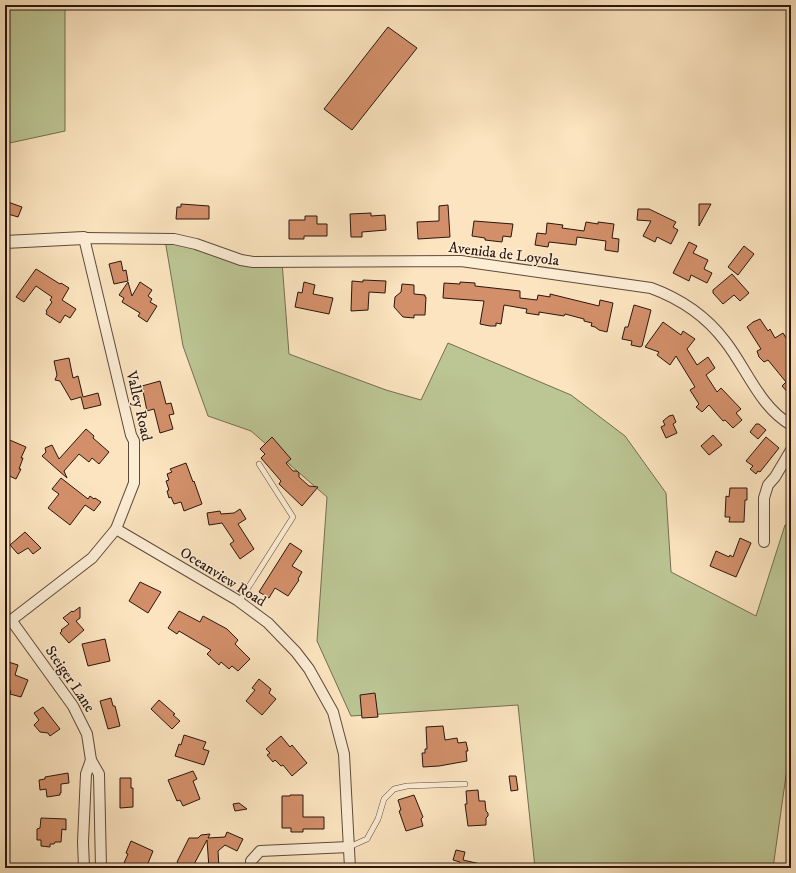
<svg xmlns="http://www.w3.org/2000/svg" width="796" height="873" font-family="'IM FELL DW Pica',serif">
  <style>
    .green { fill: #bcc594; stroke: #746e51 }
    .building { fill: #d28f6a; stroke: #2b160e }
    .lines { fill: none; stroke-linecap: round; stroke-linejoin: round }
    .service-casing { stroke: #5f4a3a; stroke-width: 6 }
    .minor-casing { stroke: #5f4a3a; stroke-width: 12 }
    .tertiary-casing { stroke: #5f4a3a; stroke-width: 14 }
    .service { stroke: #fcedd5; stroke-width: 5 }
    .minor { stroke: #fcedd5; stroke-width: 10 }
    .tertiary { stroke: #fcedd5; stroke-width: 12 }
    .labels { text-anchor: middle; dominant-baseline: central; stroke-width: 3; stroke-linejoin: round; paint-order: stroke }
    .street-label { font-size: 15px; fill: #2b160e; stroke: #fcedd5 }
  </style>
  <rect width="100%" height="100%" fill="#fbe4bf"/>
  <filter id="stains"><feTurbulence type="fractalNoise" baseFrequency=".005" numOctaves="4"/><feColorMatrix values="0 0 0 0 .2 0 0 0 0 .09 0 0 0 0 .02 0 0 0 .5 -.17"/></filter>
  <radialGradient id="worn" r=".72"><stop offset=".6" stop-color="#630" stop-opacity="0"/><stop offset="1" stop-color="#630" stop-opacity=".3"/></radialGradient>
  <!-- green -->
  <g class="green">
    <polygon points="5,5 65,5 65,131 5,144"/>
    <polygon points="164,234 241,260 282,262 289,354 386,390 421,400 448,343 571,395 625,436 666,493 671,572 756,616 785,525 791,527 791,740 773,868 535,868 518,705 351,716 317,641 327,497 251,431 208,416 183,346"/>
  </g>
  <!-- building -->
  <g class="building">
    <polygon points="388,27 417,48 352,130 324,109"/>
    <polygon points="5,201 22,207 18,217 8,214 5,214"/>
    <polygon points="181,204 209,206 209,219 176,219 177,207 181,207"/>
    <polygon points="699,204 711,204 699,226"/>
    <polygon points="448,205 450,237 418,239 417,222 439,221 439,206"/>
    <polygon points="638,209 649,209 676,222 673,227 678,230 671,244 657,237 655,242 643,236 651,221 637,220"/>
    <polygon points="371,213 371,216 385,215 386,230 362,232 362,237 351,237 350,214"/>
    <polygon points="305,216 317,216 317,224 327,224 327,236 304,236 304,239 289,239 289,220 305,220"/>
    <polygon points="474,221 513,224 511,237 503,236 502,242 485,240 485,238 472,236"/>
    <polygon points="586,222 598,224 598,222 614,224 612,238 619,239 618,252 605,250 606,241 577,237 576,245 549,242 548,247 535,245 537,233 546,234 547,223 563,225 562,228 584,231"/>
    <polygon points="689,242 697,246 693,253 708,260 704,269 712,273 707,283 691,275 689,281 673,273"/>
    <polygon points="744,246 754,254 738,275 728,267"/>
    <polygon points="121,261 123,271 126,270 128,281 114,284 109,264"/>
    <polygon points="36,269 60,284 61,283 69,288 62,300 76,309 70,318 65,315 60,323 46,314 47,312 46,311 52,302 50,300 52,297 36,286 24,302 16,297"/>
    <polygon points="732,274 749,293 740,301 734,295 723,304 713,293 713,290"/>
    <polygon points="363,280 386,281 385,293 369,292 368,310 351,311 352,281 363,282"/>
    <polygon points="128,282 132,296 140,282 152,290 148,296 152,299 150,302 157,306 147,322 138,316 140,313 122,302 124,298 119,295"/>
    <polygon points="304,282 315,285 313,294 333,298 329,314 295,307 298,292 302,293"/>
    <polygon points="460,282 475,283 475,286 520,291 520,298 537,300 538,295 550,297 550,294 599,306 600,300 613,303 607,332 599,330 595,327 591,326 592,323 584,321 584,319 565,314 564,316 539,312 539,315 526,313 527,309 504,305 501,324 496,323 496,326 490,326 480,324 484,301 443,298 444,283 460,284"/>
    <polygon points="402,284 414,285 414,294 425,295 425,297 426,297 425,315 414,315 414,318 403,317 394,307 395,297 401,292"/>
    <polygon points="634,305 651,310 642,346 640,347 631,345 632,341 622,339 625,327 628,327"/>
    <polygon points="760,319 768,331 770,329 775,338 783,333 791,346 791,351 786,355 791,361 791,396 782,386 786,382 768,360 764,362 759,357 757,351 761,349 747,327 753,322"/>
    <polygon points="663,322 681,335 683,331 695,339 687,349 697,365 708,357 715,368 706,375 717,392 721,388 741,409 736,413 742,420 733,428 725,420 723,421 709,405 702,412 696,407 699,404 690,390 695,387 676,356 670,365 657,355 659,352 645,347"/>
    <polygon points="69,358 73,378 78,376 83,397 98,393 101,405 84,409 81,397 71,400 60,381 55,380 57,375 54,361"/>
    <polygon points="160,381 166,404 171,403 174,414 169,415 173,429 160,433 154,409 147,411 142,386"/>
    <polygon points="673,415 676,422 673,424 677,433 666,438 661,427 665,425 663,421 669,416"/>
    <polygon points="756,424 759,424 766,430 758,439 750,432"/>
    <polygon points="86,429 94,436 93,438 109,452 99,464 92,458 89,462 79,454 64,471 67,478 42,456 46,452 45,448 52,445 59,459"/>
    <polygon points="713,435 722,445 709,455 701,446"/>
    <polygon points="272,437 291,459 286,463 293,471 297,471 299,473 299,477 309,486 318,487 302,506 279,484 281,481 261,458 265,454 260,449"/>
    <polygon points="766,437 779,448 760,472 758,471 756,474 750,469 753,466 746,461"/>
    <polygon points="5,438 26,447 21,458 23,458 19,469 21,469 16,479 5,474"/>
    <polygon points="186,463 193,482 194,481 202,504 184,511 181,502 174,504 171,497 169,498 167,491 169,490 166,481 169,480 167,474 172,472 170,469"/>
    <polygon points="61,478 88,499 90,496 94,499 95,498 101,502 94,511 85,505 70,525 48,508 59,494 52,489"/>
    <polygon points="730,488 747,488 747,500 745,500 744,522 729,522 730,517 725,517 726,496 729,497"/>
    <polygon points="240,509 246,519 238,524 254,549 240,559 230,544 234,541 222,523 209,525 207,513 220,511 221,514 234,513"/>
    <polygon points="25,532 41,548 33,554 28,548 18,554 10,545"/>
    <polygon points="740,538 751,543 736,577 710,566 716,551 729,557 730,555 733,557"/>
    <polygon points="290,543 302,551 292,566 302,572 298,579 299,580 288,596 275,588 269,598 259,592"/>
    <polygon points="140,582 161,592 148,613 129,601"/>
    <polygon points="80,607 80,618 76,621 84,630 69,643 60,633 62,631 61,630 69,624 63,618 72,611 73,612"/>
    <polygon points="179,611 200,622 203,616 227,629 238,640 235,644 250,659 238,671 232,666 229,669 221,662 219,665 207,654 211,650 179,631 177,634 168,628"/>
    <polygon points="105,639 110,661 88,666 82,644"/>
    <polygon points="5,661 18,665 15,675 28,680 21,697 10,694 11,691 5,689"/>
    <polygon points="259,679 271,689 269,693 276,699 262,715 246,701 255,690 252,688"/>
    <polygon points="375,693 378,717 362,718 360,695"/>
    <polygon points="111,698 113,706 115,706 120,726 108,729 100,701"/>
    <polygon points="159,700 175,714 173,715 180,721 172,729 151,709"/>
    <polygon points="43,707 60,729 50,736 48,733 40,732 34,725 39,720 34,713"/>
    <polygon points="443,726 445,740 457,738 458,743 466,742 468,751 466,751 467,761 439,766 423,767 422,753 425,753 425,749 427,749 426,727"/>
    <polygon points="184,735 206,742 203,749 209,751 204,765 175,756 179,744 181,745"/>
    <polygon points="281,736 290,747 292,745 307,763 292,776 283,765 281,766 275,760 273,762 267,755 270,753 266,749"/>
    <polygon points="193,771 197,779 193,781 200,799 183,806 180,800 177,801 168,780"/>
    <polygon points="68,773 69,783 61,784 61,793 60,793 60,795 47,797 46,789 40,790 39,780 45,779 45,777"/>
    <polygon points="509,776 516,776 518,790 511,791"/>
    <polygon points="120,778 131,778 131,788 133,788 133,807 120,808"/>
    <polygon points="478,790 479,801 485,801 486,811 488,813 488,816 486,818 486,825 468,826 465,804 467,804 466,791"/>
    <polygon points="290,795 303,795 303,817 324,817 324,829 303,829 303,832 291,832 291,828 282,828 282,796 290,796"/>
    <polygon points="414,795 423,817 421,819 423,826 406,831 399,811 401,810 398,800"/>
    <polygon points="239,803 247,809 235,811 233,804"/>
    <polygon points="41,818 66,819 66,830 62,829 61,842 55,842 54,844 50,844 50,847 41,846 41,840 37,840 37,829 40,828"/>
    <polygon points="227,832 243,839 237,851 225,845 218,851 219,868 209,868 207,840 192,868 181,868 182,866 177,862 189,838 198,838 201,835 210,834 208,838 225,837"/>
    <polygon points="131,841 153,851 146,868 135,868 124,863 128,854 126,853"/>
    <polygon points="456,850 465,852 463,860 485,865 484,868 459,868 460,862 453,860"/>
  </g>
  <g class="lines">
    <!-- service casing -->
    <g class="service-casing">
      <g id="service">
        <polyline points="239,602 293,517 259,464"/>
        <polyline points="349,847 367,839 378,819 384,799 394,789 407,786 465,784"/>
      </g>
    </g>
    <!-- minor casing -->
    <g class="minor-casing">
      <g id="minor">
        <polyline points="116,529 237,600 268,623 296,652 309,669 333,712 344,754 350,868"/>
        <polyline points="764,542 764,498 768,485 775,477 791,450"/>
        <polyline points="11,620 73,706 87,734 91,760 99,774 101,868"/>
        <path d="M 5,625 L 92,558 L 116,529 L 134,483 L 134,441 L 131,435 L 84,238 L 174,239 L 196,244 L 241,260 L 253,262 L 461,261 L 651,288 C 681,299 706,316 725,341 C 747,369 759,406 791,425"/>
        <polyline points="84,868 83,842 86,774 91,760"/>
        <polyline points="252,868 251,861 260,851 349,847"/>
      </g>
    </g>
    <!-- tertiary casing -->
    <g class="tertiary-casing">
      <polyline id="tertiary" points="5,242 84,238"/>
    </g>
    <!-- service -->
    <use href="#service" class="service"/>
    <!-- minor -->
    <use href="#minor" class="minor"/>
    <!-- tertiary -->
    <use href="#tertiary" class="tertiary"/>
  </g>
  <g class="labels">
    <!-- street labels -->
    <g class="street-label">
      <text transform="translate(504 254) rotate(7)">Avenida de Loyola</text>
      <text transform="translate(139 406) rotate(77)">Valley Road</text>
      <text transform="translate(223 577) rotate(32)">Oceanview Road</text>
      <text transform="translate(70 679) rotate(56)">Steiger Lane</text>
    </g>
  </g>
  <!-- margin -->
  <rect width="796" height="873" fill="none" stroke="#fbe4bf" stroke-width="20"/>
  <rect x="6" y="6" width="784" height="861" fill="none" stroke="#2b160e" stroke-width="2"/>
  <rect x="10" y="10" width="776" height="853" fill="none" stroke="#2b160e"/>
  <rect width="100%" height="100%" filter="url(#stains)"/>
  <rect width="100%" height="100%" fill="url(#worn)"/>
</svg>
